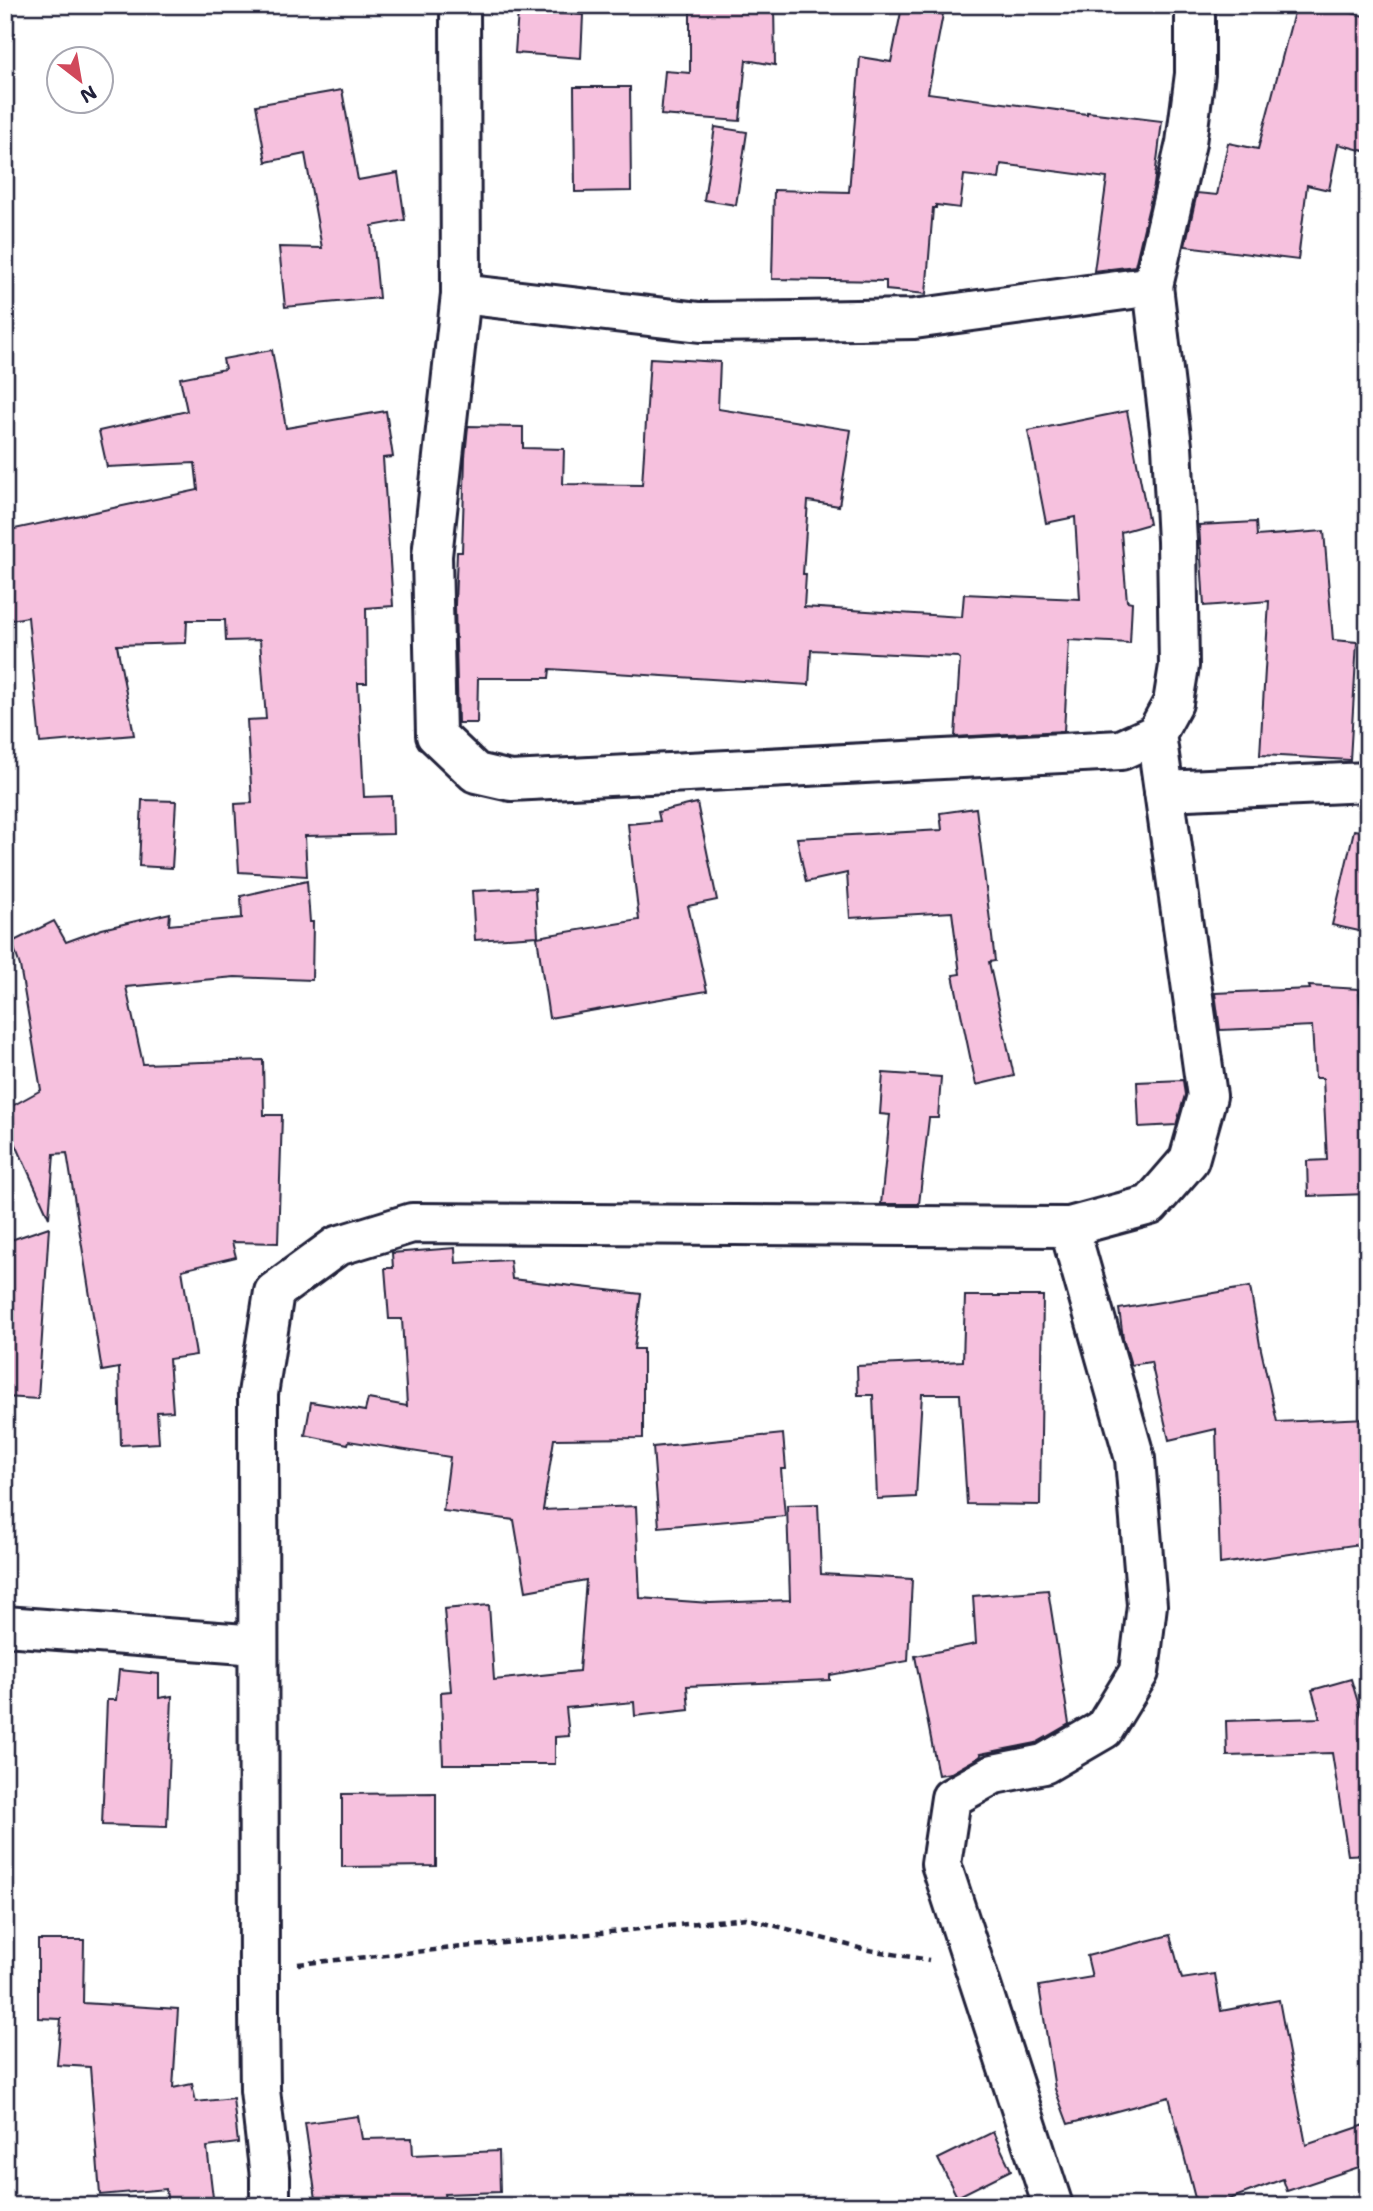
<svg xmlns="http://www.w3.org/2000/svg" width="1373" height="2211" font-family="'Shantell Sans',sans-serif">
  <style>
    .building { fill: #f6c1de; stroke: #22223b; stroke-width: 2 }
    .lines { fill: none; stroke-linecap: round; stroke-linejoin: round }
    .minor-casing { stroke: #22223b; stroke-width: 44 }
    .path { stroke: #22223b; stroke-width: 4.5; stroke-dasharray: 7 5; stroke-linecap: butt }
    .minor { stroke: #fff; stroke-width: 38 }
  </style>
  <rect width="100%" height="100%" fill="#fff"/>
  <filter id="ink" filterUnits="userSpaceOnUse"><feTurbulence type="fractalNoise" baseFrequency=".0143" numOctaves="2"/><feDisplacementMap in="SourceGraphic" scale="14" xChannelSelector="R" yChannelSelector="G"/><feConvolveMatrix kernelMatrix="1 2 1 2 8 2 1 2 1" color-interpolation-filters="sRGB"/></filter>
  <g filter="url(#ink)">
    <!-- building -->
    <g class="building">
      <polygon points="690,5 774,5 775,65 746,60 740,121 661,115 665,71 690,73"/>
      <polygon points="1296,5 1320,5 1368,17 1368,152 1338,144 1329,190 1307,185 1298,260 1185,246 1197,193 1217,195 1228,143 1258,149"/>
      <polygon points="902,7 943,14 928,93 1087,114 1087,112 1162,121 1154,185 1135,266 1094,271 1107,178 1001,164 999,179 964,175 960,208 936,205 936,208 933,208 926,294 886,290 886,281 772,279 774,190 849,192 860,57 891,62"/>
      <polygon points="518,11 583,15 581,58 515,53"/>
      <polygon points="574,87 630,87 631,191 575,192"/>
      <polygon points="342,90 358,180 398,173 405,220 372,226 379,298 285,307 279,247 322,248 305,154 266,162 256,105"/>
      <polygon points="715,127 747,132 736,205 704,200"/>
      <polygon points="272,350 286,428 386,411 393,457 383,458 393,606 366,608 367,683 358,683 364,797 392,796 393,834 305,836 307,876 239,872 235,804 252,803 247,720 266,719 260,640 226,641 225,620 187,620 186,643 117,645 134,735 40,743 28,617 5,621 5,531 198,490 195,463 107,467 99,431 187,411 180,378 225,369 223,359"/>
      <polygon points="650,358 720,362 718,409 851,430 839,506 808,501 803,574 806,574 804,607 962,617 964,594 1080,599 1075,517 1046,523 1028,431 1127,411 1149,524 1121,532 1127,601 1132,602 1130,643 1069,640 1064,731 955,737 960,659 958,657 811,650 809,685 550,669 549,678 478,678 477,723 458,723 455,605 457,552 462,552 465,457 468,426 523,427 523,448 564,449 563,484 642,485"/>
      <polygon points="1256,522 1257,536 1324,531 1333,640 1357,642 1350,760 1260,755 1269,601 1204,606 1199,525"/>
      <polygon points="142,800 176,801 172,868 139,866"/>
      <polygon points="697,803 717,900 688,906 707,991 549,1018 537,937 639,920 628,824 660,821 658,812"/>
      <polygon points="976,808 995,961 989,962 1014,1076 976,1085 953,975 960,974 952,912 850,918 847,873 806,882 797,838 942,830 940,813"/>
      <polygon points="1354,830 1368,832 1368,933 1332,925"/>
      <polygon points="307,881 310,922 313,922 312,980 235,977 126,987 143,1064 263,1060 264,1115 282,1115 278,1243 232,1242 236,1257 182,1270 196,1355 169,1359 173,1411 157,1412 159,1443 121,1445 119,1368 102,1371 67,1153 54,1154 49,1218 5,1120 5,1110 41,1090 20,966 12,942 54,921 66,942 102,929 170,913 169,925 242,918 241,896"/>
      <polygon points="535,888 538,936 475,940 472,891"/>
      <polygon points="1309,986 1359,989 1368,1083 1368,1194 1308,1196 1307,1161 1327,1160 1323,1078 1315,1078 1312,1026 1220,1030 1215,993 1310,989"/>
      <polygon points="883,1073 941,1077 938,1118 929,1118 919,1204 881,1204 890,1115 880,1114"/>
      <polygon points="1183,1080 1185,1095 1176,1125 1139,1127 1137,1082"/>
      <polygon points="49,1227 38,1399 5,1397 5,1242"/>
      <polygon points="455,1248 456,1263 510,1260 512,1279 641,1294 634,1349 643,1349 643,1438 554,1439 543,1510 636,1506 640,1598 710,1603 790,1600 787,1505 818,1504 821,1574 912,1579 908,1661 830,1675 830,1680 687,1686 689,1710 635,1716 634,1702 566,1708 569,1736 555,1737 555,1764 443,1764 441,1692 451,1691 444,1609 489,1605 494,1680 579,1671 586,1580 526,1591 514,1520 443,1511 450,1457 349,1441 348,1444 305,1435 311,1402 365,1411 368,1399 407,1406 402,1319 389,1319 385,1268 393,1268 392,1253"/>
      <polygon points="1250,1287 1260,1345 1277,1422 1368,1418 1368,1543 1220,1564 1216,1429 1169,1440 1151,1362 1131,1365 1123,1338 1119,1309"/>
      <polygon points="965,1296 1043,1296 1040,1505 967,1504 960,1394 922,1394 916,1497 877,1499 873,1395 858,1395 857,1366 963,1361"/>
      <polygon points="783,1434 786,1469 781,1469 785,1516 659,1527 653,1447"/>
      <polygon points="1048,1590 1069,1724 1036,1743 980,1754 981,1756 951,1773 938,1775 915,1656 976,1644 973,1596"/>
      <polygon points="119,1670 159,1674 159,1698 172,1696 167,1827 102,1825 107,1700 116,1700"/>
      <polygon points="1351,1679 1368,1736 1368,1854 1348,1855 1332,1753 1227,1756 1226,1721 1320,1718 1312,1690"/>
      <polygon points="436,1793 436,1866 342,1867 342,1794"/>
      <polygon points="1170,1935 1182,1979 1215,1974 1221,2011 1279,2000 1306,2145 1368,2124 1368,2164 1287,2191 1283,2179 1211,2206 1197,2206 1169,2097 1068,2124 1055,2089 1039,1986 1092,1977 1087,1956"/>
      <polygon points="38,1940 84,1940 83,2003 178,2009 173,2088 192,2084 196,2102 233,2098 238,2143 207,2147 214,2206 168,2206 166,2189 100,2195 90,2067 57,2065 61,2019 38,2018"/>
      <polygon points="358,2116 362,2139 412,2138 413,2155 499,2151 500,2192 444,2194 446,2206 317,2206 305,2123"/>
      <polygon points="993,2132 1011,2170 957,2197 938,2159"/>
    </g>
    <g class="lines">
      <!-- minor casing -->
      <g class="minor-casing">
        <g id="minor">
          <polyline points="460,5 461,294 700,322 798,321 914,319 1153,286 1186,143 1195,74 1195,5"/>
          <polyline points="461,294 432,556 436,735 476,773 511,781 1121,750 1156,734 1173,703 1179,666 1177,541 1172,446 1153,286"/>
          <polyline points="1164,791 1368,782"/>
          <polyline points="5,1626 258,1645"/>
          <polyline points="270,2206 270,2177 260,2090 259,2012 258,1394 274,1292 337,1246 412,1223 1069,1227 1150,1205 1189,1160 1207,1096 1156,734"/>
          <polyline points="1053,2206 941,1864 951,1798 994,1774 1044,1764 1104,1729 1139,1672 1147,1605 1135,1459 1069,1227"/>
        </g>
      </g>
      <!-- path -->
      <polyline class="path" points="298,1964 746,1918 863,1949 929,1960"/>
      <!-- minor -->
      <use href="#minor" class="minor"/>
    </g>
  </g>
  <!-- margin -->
  <rect width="1373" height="2211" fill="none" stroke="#fff" stroke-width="28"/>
  <rect x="14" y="14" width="1345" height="2183" fill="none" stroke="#22223b" stroke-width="2.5" filter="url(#ink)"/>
  <!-- north arrow -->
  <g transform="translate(80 80) rotate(149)"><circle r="33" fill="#ffffff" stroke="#a7a7b1" stroke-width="2"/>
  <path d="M0-5L12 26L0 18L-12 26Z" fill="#d1495b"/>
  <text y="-10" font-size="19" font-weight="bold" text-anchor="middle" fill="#22223b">N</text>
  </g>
</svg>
